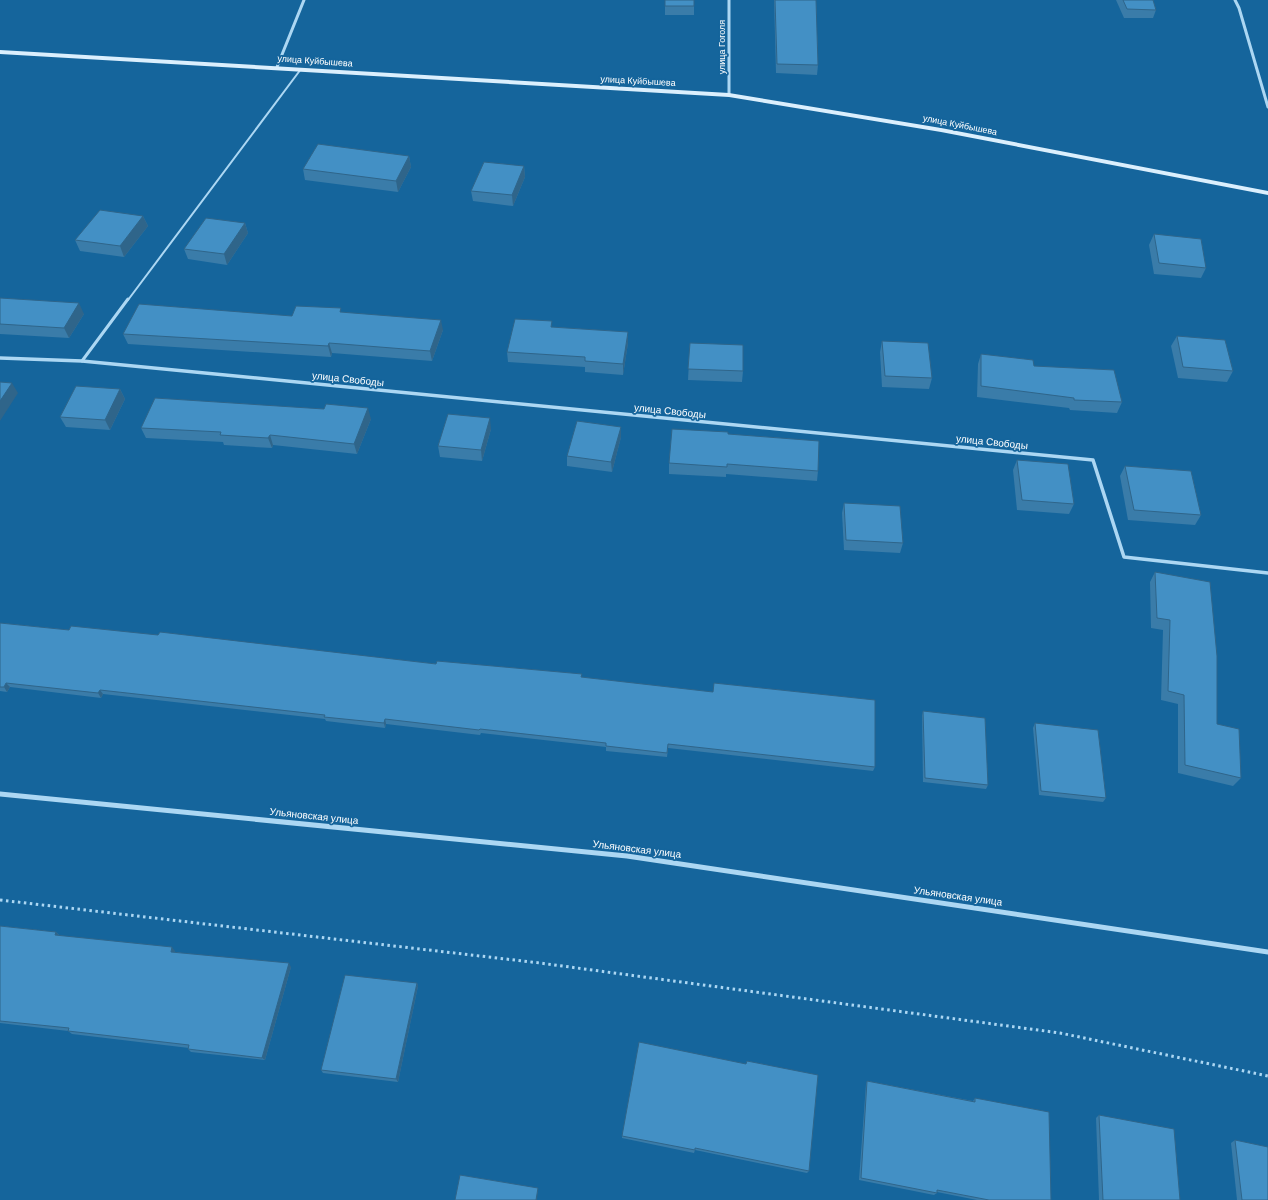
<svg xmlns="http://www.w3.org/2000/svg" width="1268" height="1200" font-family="'DM Sans',sans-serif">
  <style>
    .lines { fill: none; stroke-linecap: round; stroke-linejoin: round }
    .path { stroke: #acd7f3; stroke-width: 3; stroke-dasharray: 2.5 3.5; stroke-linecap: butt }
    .lane-far1 { stroke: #acd7f3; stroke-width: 2 }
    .lane { stroke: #acd7f3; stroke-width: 3 }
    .street-far2 { stroke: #acd7f3; stroke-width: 3 }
    .street-far1 { stroke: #acd7f3; stroke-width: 3.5 }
    .street { stroke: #acd7f3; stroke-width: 5 }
    .secondary { fill: #dbeffd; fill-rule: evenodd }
    .wall { fill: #3a7ca9 }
    .shaded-wall { fill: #2f658a }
    .building { fill: #4390c5; stroke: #2f658a }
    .labels { text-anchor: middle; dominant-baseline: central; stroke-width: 3.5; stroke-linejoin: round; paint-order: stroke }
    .far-street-label { font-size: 9px; fill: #fff; stroke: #15659c }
    .street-label { font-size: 10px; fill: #fff; stroke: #15659c }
  </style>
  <rect width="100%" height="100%" fill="#15659c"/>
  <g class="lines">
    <!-- path -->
    <polyline class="path" points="0,900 540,963 1060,1033 1268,1076"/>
    <!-- lane-far1 -->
    <polyline class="lane-far1" points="128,300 301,69"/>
    <!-- lane -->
    <polyline class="lane" points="82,361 128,299"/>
    <!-- street-far2 -->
    <g class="street-far2">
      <polyline points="729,0 729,95"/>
      <polyline points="1235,0 1239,8 1268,107"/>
      <polyline points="277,67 304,0"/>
    </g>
    <!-- street-far1 -->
    <polyline class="street-far1" points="0,358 82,361 1093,460 1124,557 1268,573"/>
    <!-- street -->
    <polyline class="street" points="0,794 627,856 1268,952"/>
    <!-- secondary -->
    <polygon class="secondary" points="0,50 729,93 941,128 1268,191 1268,195 941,132 729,97 0,54"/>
  </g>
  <!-- wall -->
  <g class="wall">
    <polygon points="665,0 694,6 694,15 665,15"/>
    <polygon points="774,0 816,0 818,65 817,75 776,73"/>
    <polygon points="1116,0 1153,0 1156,10 1153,18 1124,18"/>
    <polygon points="409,156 411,167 398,192 305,180 303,169"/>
    <polygon points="524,166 525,177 513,206 473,201 471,191"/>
    <polygon points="143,216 148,226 124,257 80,251 75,240"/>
    <polygon points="245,223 248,233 227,265 188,259 184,249"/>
    <polygon points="1154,234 1206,268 1201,278 1154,274 1149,245"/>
    <polygon points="0,297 0,298 84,314 69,338 0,334"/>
    <polygon points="342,312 443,330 432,361 332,353 331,357 128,344 123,334 292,316"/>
    <polygon points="553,327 628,332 628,343 623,375 585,372 585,367 508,362 507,352"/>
    <polygon points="1177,336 1233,371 1227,382 1178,378 1171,346"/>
    <polygon points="882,341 932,378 929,389 882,387 880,352"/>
    <polygon points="690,343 743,371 742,382 688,380"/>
    <polygon points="981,354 1034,366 1122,402 1117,413 1070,410 1069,408 977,397 978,364"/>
    <polygon points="120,389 125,399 110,430 66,427 60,417"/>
    <polygon points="371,419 357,454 273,445 272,448 224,445 223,442 146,438 141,428"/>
    <polygon points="491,429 482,461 440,457 438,446"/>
    <polygon points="728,434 818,471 817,481 726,474 726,477 669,474 669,463"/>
    <polygon points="621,437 612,472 567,466 567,456"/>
    <polygon points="1017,460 1074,504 1069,514 1017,510 1013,470"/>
    <polygon points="1125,466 1201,515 1195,525 1128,520 1120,476"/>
    <polygon points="844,503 903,543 900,553 844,550 842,513"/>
    <polygon points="1155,572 1217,724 1241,778 1233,786 1178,773 1178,704 1161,700 1163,630 1151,628 1150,582"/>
    <polygon points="0,623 69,630 582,677 875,767 873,771 668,748 667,757 606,751 606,747 481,733 480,735 386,724 385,728 326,721 325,719 103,694 101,698 10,687 7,692 0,691"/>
    <polygon points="923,711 988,785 986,789 923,782 922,715"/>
    <polygon points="1035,723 1106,798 1103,802 1039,795 1033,728"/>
    <polygon points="0,926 56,932 60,936 175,951 175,952 291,967 265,1060 191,1052 188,1049 189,1048 72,1034 68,1031 0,1023"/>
    <polygon points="417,983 418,986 398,1082 323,1073 321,1070"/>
    <polygon points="747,1061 809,1171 807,1173 695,1150 694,1153 622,1138 622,1136 746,1064"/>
    <polygon points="867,1081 973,1101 975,1098 1051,1200 977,1200 937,1192 937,1193 934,1195 859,1180 866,1084"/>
    <polygon points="1099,1115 1180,1200 1099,1200 1096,1118"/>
    <polygon points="1235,1140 1268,1200 1237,1200 1231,1143"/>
  </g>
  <!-- shaded-wall -->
  <g class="shaded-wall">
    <polygon points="409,156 411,167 398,192 396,181"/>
    <polygon points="524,166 525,177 513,206 512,195"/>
    <polygon points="143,216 148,226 124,257 120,246"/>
    <polygon points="245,223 248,233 227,265 224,254"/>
    <polygon points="79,303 84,314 69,338 64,328"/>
    <polygon points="441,320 443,330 432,361 430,351"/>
    <polygon points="628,332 628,343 623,375 623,364"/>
    <polygon points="329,343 332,353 331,357 328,346"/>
    <polygon points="12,383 18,393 0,421 0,401"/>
    <polygon points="120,389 125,399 110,430 105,420"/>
    <polygon points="368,408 371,419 357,454 354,444"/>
    <polygon points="490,418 491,429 482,461 481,450"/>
    <polygon points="621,427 621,437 612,472 611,462"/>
    <polygon points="270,435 273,445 272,448 268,438"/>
    <polygon points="6,683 10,687 7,692 4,687"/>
    <polygon points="100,690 103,694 101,698 98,693"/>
    <polygon points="385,719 386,724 385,728 384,723"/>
    <polygon points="56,932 60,936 55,935"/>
    <polygon points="172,947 175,951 174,955 171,952"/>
    <polygon points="289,963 291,967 265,1060 262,1058"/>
    <polygon points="417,983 418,986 398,1082 396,1079"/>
    <polygon points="538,1188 538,1190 537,1200 536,1200"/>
  </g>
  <!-- building -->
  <g class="building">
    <rect x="665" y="0" width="29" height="6"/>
    <polygon points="775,0 816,0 818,65 777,64"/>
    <polygon points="1123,0 1153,0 1156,10 1127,9"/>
    <polygon points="318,144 409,156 396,181 303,169"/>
    <polygon points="484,162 524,166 512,195 471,191"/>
    <polygon points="100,210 143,216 120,246 75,240"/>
    <polygon points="206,218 245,223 224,254 184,249"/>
    <polygon points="1154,234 1201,239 1206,268 1159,263"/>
    <polygon points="0,298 79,303 64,328 0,324"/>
    <polygon points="139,304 292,316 296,306 341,308 340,312 441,320 430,351 329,343 328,346 123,334"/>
    <polygon points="515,319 552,321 551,327 628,332 623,364 585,361 585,357 507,352"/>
    <polygon points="1177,336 1225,340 1233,371 1183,367"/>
    <polygon points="882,341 928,343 932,378 885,376"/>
    <polygon points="690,343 743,345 743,371 688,369"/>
    <polygon points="981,354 1033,360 1034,366 1114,370 1122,402 1074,400 1074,398 981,386"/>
    <polygon points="0,382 12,383 0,401"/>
    <polygon points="76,386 120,389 105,420 60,417"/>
    <polygon points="155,398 324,409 326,404 368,408 354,444 270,435 268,438 220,435 221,432 141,428"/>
    <polygon points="448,414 490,418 481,450 438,446"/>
    <polygon points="577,421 621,427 611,462 567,456"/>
    <polygon points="672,429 728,432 728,434 819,441 818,471 727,464 727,467 669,463"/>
    <polygon points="1017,460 1068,464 1074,504 1022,500"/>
    <polygon points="1125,466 1191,471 1201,515 1134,510"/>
    <polygon points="844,503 900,506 903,543 846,540"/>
    <polygon points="1155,572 1210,582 1217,656 1217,724 1239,729 1241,778 1185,765 1184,695 1168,691 1170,620 1157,618"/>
    <polygon points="0,623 69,630 71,626 158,635 160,632 436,664 437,661 582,674 581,677 713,692 714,683 875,700 875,767 668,744 667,753 606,746 606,743 480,729 479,730 385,719 384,723 324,717 325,715 100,690 98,693 6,683 4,687 0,687"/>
    <polygon points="923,711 985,718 988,785 925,778"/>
    <polygon points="1035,723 1098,730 1106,798 1041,791"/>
    <polygon points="0,926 56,932 55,935 172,947 171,952 289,963 262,1058 188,1049 189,1045 68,1031 69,1028 0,1021"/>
    <polygon points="345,975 417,983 396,1079 321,1070"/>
    <polygon points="639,1042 746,1064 747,1061 818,1075 809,1171 695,1148 695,1150 622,1136"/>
    <polygon points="867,1081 975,1102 975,1098 1049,1112 1051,1200 989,1200 937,1190 937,1193 861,1178"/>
    <polygon points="1099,1115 1174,1129 1180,1200 1103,1200"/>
    <polygon points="1235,1140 1268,1147 1268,1200 1242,1200"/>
    <polygon points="460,1175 538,1188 536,1200 455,1200"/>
  </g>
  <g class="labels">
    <!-- far-street labels -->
    <g class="far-street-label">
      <text transform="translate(722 47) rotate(-90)">улица Гоголя</text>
      <text transform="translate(315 61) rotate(4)">улица Куйбышева</text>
      <text transform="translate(638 81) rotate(3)">улица Куйбышева</text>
      <text transform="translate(960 125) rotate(11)">улица Куйбышева</text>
    </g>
    <!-- street labels -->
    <g class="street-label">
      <text transform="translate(348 379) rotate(6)">улица Свободы</text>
      <text transform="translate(670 411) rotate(6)">улица Свободы</text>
      <text transform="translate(992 442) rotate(6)">улица Свободы</text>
      <text transform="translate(314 816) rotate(6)">Ульяновская улица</text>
      <text transform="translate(637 849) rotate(7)">Ульяновская улица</text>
      <text transform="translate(958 896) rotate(8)">Ульяновская улица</text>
    </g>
  </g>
</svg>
